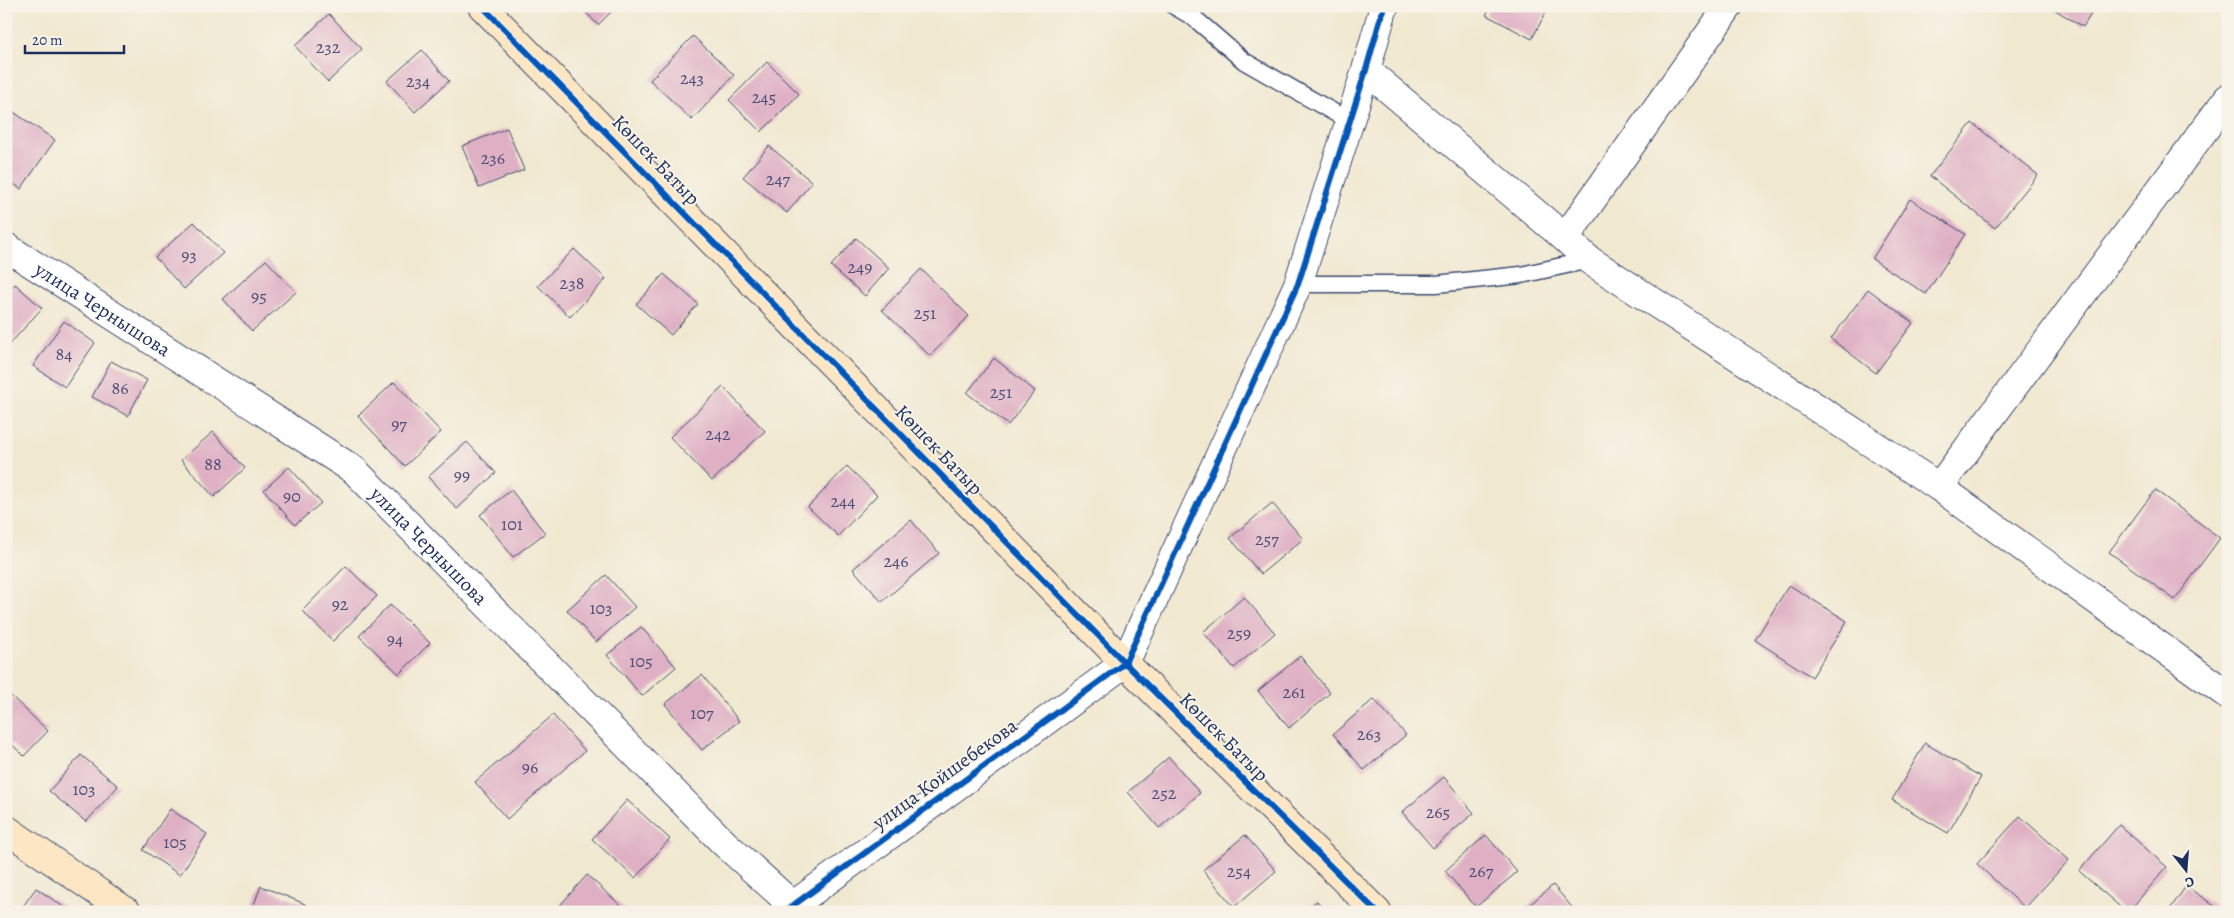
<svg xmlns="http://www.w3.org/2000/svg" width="2234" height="918" font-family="Alegreya,serif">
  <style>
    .building { fill: #dfb0c4 }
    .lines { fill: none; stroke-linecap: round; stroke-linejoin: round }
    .lane-casing { stroke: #3b4b6f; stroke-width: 19 }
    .street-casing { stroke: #3b4b6f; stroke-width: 30 }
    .secondary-casing { stroke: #3b4b6f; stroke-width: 30 }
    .lane { stroke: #fff; stroke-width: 16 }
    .street { stroke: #fff; stroke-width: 28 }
    .secondary { stroke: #fce6c4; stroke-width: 28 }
    .cycleway-casing { stroke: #f7f3e8; stroke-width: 9 }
    .cycleway { stroke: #0057b8; stroke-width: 6 }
    .labels { text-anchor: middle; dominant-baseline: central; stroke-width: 4; stroke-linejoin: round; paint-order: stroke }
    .number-label { font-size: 18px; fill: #4c4f78 }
    .street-label { font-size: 20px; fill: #1b2f5e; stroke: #f7f3e8 }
  </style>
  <rect width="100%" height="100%" fill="#f7f3e8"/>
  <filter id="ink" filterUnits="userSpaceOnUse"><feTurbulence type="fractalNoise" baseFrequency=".02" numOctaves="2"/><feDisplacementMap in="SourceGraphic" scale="10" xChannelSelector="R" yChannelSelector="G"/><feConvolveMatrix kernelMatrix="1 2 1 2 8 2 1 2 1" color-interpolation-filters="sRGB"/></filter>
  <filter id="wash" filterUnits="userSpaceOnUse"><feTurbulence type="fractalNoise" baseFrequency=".0096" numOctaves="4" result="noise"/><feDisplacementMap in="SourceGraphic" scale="20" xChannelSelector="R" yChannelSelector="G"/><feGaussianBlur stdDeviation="1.12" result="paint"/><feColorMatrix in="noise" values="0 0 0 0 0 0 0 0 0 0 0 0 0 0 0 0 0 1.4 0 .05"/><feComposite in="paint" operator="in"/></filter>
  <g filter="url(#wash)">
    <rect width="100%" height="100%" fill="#f1e8d0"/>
    <g id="blocks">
      <!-- building -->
      <g class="building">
        <polygon points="580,6 617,6 598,25"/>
        <polygon points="1491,6 1549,6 1532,39 1486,15"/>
        <polygon points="2049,6 2096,6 2083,27"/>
        <polygon points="329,14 362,49 328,82 295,46"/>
        <polygon points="693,36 734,75 692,120 650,80"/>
        <polygon points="422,50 449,81 415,112 387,81"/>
        <polygon points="767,62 799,94 761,132 729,100"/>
        <polygon points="6,107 55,140 21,189 6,179"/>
        <polygon points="1972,123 2038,175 1995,228 1930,176"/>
        <polygon points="507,128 524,170 479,188 462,146"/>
        <polygon points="769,146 812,182 787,213 743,177"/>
        <polygon points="1910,199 1965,234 1926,294 1872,259"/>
        <polygon points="194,222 223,253 184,289 155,257"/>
        <polygon points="856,238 889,268 865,296 831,266"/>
        <polygon points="574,249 606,279 570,317 538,286"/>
        <polygon points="266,260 296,292 252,331 223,299"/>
        <polygon points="921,269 969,316 930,356 882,310"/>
        <polygon points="664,274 698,304 671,335 636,304"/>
        <polygon points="15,284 42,308 9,345 6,343 6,294"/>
        <polygon points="1868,289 1913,323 1876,373 1831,339"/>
        <polygon points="64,321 95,343 65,387 33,366"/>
        <polygon points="994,358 1035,391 1008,425 967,393"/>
        <polygon points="111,361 147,380 128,416 92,397"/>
        <polygon points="394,382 441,432 405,466 358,416"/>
        <polygon points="723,387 765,431 712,481 670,437"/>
        <polygon points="213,432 245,468 214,497 181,460"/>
        <polygon points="467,442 496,473 457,509 428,477"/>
        <polygon points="847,466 877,495 838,536 808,507"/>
        <polygon points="289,467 321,503 295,525 264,490"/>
        <polygon points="511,490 545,533 513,557 480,515"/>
        <polygon points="2155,490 2220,538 2175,600 2109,552"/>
        <polygon points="1272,503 1303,539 1261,574 1230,538"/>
        <polygon points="911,520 939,553 882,602 853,569"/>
        <polygon points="346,566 377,596 333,641 302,611"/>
        <polygon points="606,575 635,607 596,642 567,610"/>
        <polygon points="1789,585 1847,621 1812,677 1755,640"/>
        <polygon points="1244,597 1275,633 1234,668 1203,632"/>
        <polygon points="390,605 430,643 399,674 359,636"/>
        <polygon points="641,627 676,667 642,696 607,655"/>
        <polygon points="1300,656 1330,693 1289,728 1258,691"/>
        <polygon points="702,675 739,721 702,750 665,704"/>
        <polygon points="10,695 48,731 24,756 6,739 6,699"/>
        <polygon points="1374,699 1406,735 1364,770 1333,734"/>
        <polygon points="553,715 585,751 507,819 475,782"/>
        <polygon points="1925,743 1981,777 1948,833 1892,800"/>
        <polygon points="81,755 118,786 86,822 49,791"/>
        <polygon points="1169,757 1200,793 1159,828 1128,792"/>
        <polygon points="1444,777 1474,813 1433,848 1402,812"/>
        <polygon points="627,800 670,839 635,878 592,839"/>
        <polygon points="170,809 207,834 180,875 143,850"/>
        <polygon points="2020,816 2069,860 2025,908 1977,864"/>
        <polygon points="2119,825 2167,867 2128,912 2126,912 2079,871"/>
        <polygon points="1245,835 1276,871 1234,907 1203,870"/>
        <polygon points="1486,835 1517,872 1476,907 1445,871"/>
        <polygon points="587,875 628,912 554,912"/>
        <polygon points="1553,885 1576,912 1521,912"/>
        <polygon points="261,886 305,904 302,912 251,912"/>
        <polygon points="2186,886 2223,912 2168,912"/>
        <polygon points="36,888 71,912 19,912"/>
        <polygon points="1317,901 1326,912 1304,912"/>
      </g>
    </g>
  </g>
  <g filter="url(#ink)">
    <use href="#blocks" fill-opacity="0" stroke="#3b4b6f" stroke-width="1"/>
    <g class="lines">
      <!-- lane casing -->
      <g class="lane-casing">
        <g id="lane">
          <polyline points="1174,6 1193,17 1244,61 1349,121"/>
          <polyline points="1298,284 1436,284 1521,275 1589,260"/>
        </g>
      </g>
      <!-- street casing -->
      <g class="street-casing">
        <g id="street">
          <polyline points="1729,6 1565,238 1589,260 1939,487 2228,695"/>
          <polyline points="1366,70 1565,238"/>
          <path id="s1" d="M 6,247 L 354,470 L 724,843 L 800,912"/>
          <polyline points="1939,487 2228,98"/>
          <polyline points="784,912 1125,663 1298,284 1366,70 1384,6"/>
        </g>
      </g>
      <!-- secondary casing -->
      <g class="secondary-casing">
        <g id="secondary">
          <polyline points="482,6 1125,663 1377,912"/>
          <polyline points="6,829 127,912"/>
        </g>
      </g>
      <!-- lane -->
      <use href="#lane" class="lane"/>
      <!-- street -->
      <use href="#street" class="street"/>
      <!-- secondary -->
      <use href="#secondary" class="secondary"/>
      <!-- cycleway casing -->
      <g class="cycleway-casing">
        <g id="cycleway">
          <polyline points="482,6 1125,663 1377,912"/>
          <polyline points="784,912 1125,663 1298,284 1366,70 1384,6"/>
        </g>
      </g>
      <!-- cycleway -->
      <use href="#cycleway" class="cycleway"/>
    </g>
  </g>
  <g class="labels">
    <!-- number labels -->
    <g class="number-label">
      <text x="328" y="47">232</text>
      <text x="692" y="78">243</text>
      <text x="418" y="81">234</text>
      <text x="764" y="97">245</text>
      <text x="493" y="158">236</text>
      <text x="778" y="179">247</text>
      <text x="189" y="255">93</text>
      <text x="860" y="267">249</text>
      <text x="572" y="283">238</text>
      <text x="259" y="296">95</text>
      <text x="925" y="313">251</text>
      <text x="64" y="354">84</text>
      <text x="120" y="388">86</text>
      <text x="1001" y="392">251</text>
      <text x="399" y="424">97</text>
      <text x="718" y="434">242</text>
      <text x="213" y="464">88</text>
      <text x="462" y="475">99</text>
      <text x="292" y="496">90</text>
      <text x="843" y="501">244</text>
      <text x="512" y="524">101</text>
      <text x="1267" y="539">257</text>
      <text x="896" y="561">246</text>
      <text x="340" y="604">92</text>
      <text x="601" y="608">103</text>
      <text x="1239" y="633">259</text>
      <text x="395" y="639">94</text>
      <text x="641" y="661">105</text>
      <text x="1294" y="692">261</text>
      <text x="702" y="713">107</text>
      <text x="1369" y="734">263</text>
      <text x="530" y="767">96</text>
      <text x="84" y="789">103</text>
      <text x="1164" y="793">252</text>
      <text x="1438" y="812">265</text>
      <text x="175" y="842">105</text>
      <text x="1239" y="871">254</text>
      <text x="1481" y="871">267</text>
    </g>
    <!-- street labels -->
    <g class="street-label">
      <text transform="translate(656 160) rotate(46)">Көшек Батыр</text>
      <text stroke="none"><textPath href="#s1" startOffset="115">улица Чернышова</textPath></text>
      <text transform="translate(939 450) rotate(46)">Көшек Батыр</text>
      <text stroke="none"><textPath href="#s1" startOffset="520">улица Чернышова</textPath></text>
      <text transform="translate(1224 737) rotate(45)">Көшек Батыр</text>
      <text transform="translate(945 774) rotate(-36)">улица Койшебекова</text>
    </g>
  </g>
  <!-- margin -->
  <rect width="2234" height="918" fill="none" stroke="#f7f3e8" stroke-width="25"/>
  <!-- north arrow -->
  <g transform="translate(2186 870) rotate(163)" stroke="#f7f3e8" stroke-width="4" paint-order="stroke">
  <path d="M0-4L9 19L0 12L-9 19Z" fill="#1b2f5e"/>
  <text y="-8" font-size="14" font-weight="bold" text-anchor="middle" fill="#1b2f5e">С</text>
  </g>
  <!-- scale -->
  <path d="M25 45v8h99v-8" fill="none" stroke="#1b2f5e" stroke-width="2.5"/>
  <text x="32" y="45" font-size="15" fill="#1b2f5e" stroke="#f7f3e8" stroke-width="4" paint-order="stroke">20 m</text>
</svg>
